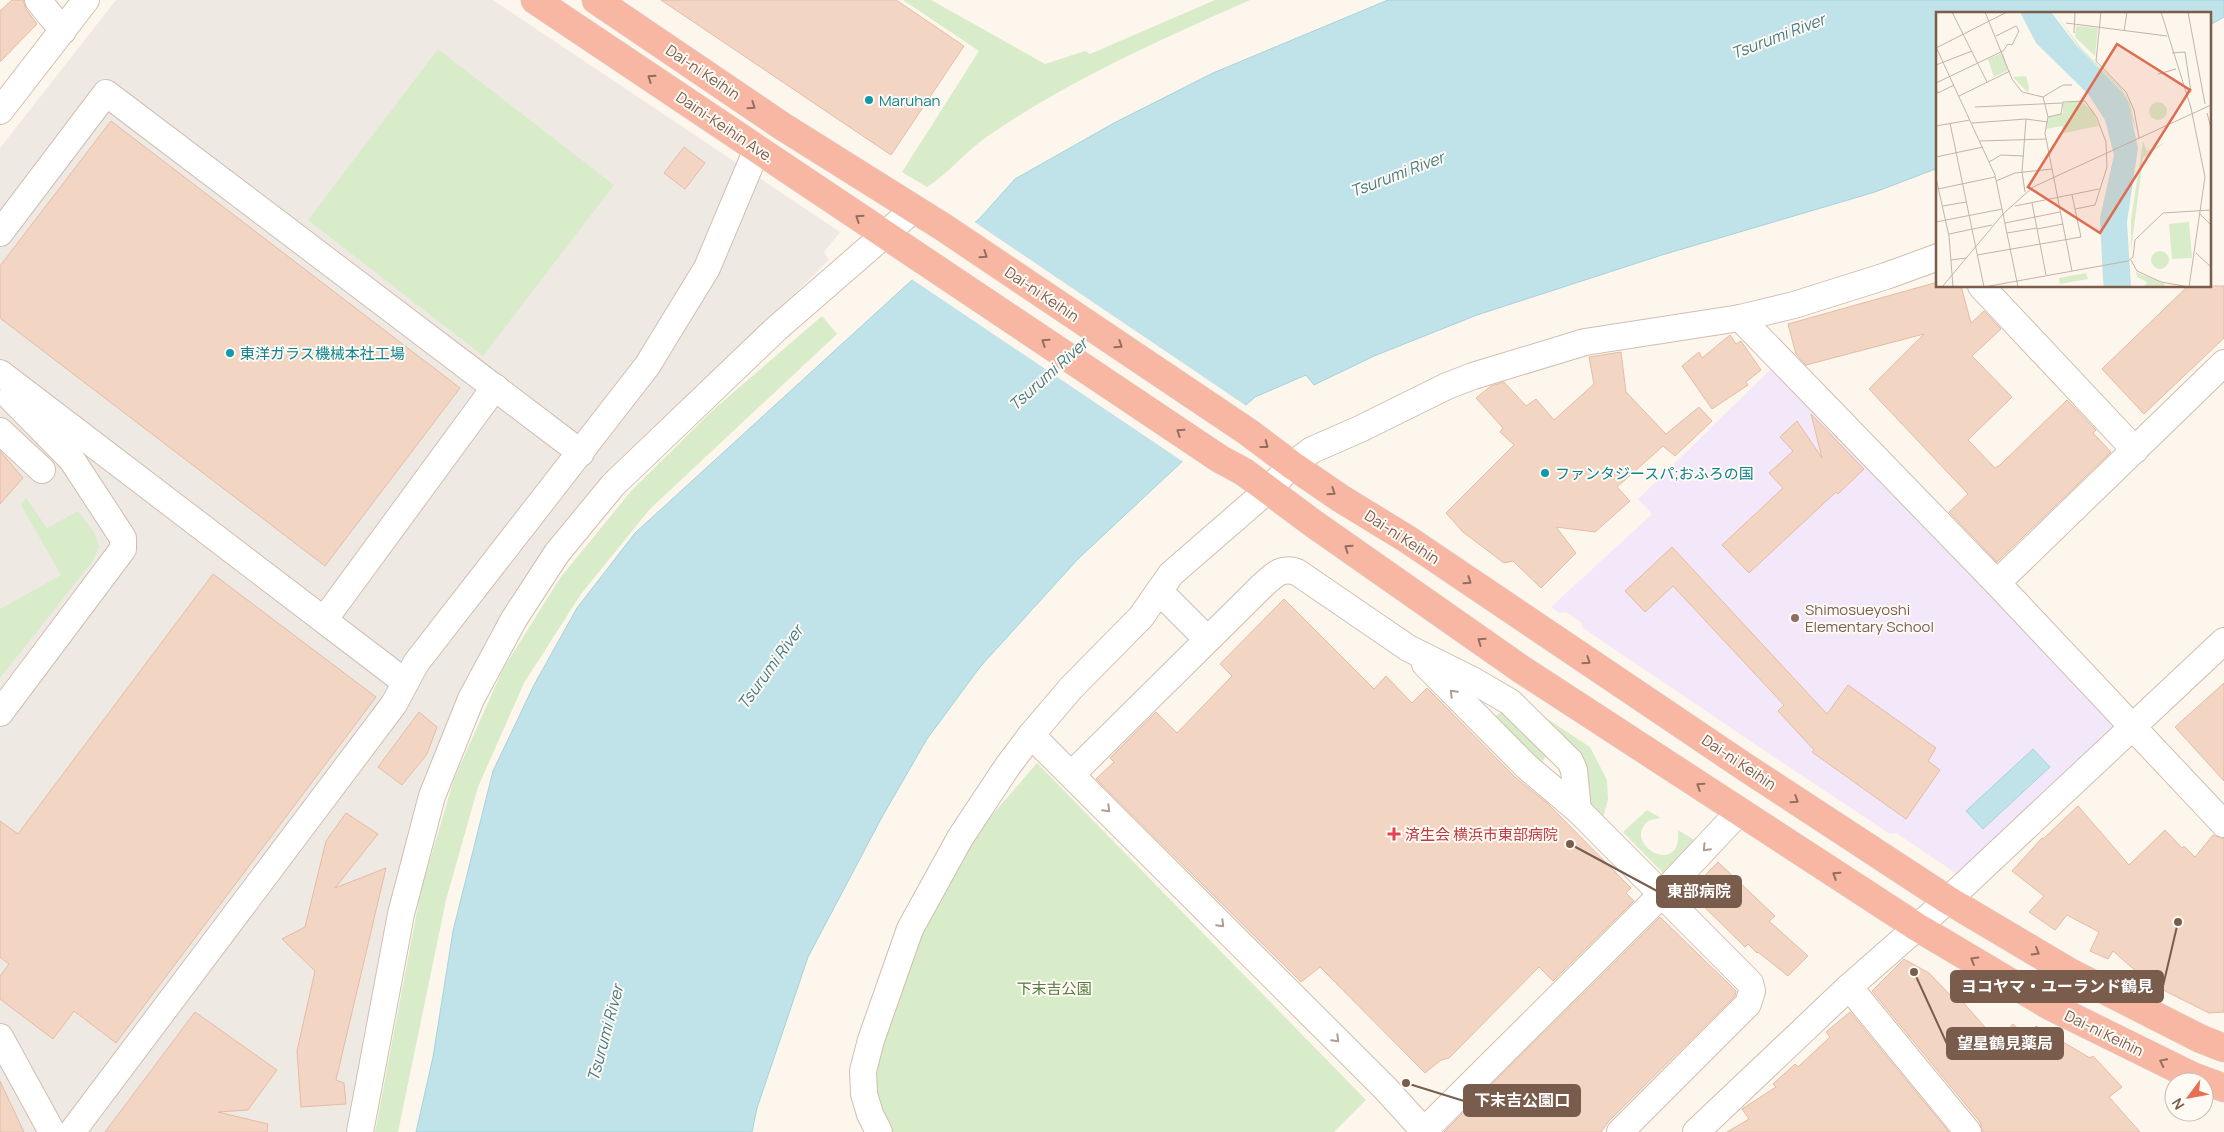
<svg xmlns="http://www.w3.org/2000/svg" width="2224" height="1132" font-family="Manrope,'Noto Sans JP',sans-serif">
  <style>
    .industrial { fill: #efe9e4 }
    .education { fill: #f3e8fa }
    .green { fill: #d8ecc9 }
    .water { fill: #bfe3e8; stroke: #a5d3da }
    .pier { fill: #fdf6ec }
    .building { fill: #f3d5c3; stroke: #e6bba3 }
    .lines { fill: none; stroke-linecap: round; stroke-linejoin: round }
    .minor-casing { stroke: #d1beb0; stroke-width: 28 }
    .highway-casing { stroke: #dad1cd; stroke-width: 29 }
    .minor { stroke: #fff; stroke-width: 26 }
    .highway { stroke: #f7b7a3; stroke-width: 28 }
    .oneway { stroke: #936e5e }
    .oneway2 { stroke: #af9d94 }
    .culture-dot { fill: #0f9aa8; stroke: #fffaf3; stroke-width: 2 }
    .education-dot { fill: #8d6e63; stroke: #fffaf3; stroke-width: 2 }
    .health-dot { fill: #e0444e; stroke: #fffaf3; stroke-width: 2 }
    .labels { text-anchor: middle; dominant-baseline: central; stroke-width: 4; stroke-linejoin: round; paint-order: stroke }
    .street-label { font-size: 15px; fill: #7a5c4d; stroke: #fffaf3 }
    .culture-label { font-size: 15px; fill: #0d838f; stroke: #fffaf3; text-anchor: start }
    .education-label { font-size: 15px; fill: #785e54; stroke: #fffaf3; text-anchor: start }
    .health-label { font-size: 15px; fill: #be3a42; stroke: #fffaf3; text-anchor: start }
    .park-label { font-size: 15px; fill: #537a41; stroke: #fffaf3 }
    .water-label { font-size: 16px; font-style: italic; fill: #437c86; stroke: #fffaf3 }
    .inset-road { fill: none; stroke: #c5b3a7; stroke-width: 1 }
    .view { fill: #dc6d51; fill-opacity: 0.15; stroke: #dc6d51; stroke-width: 2.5 }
    .inset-edge { fill: none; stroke: #7a5c4d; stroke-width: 2.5 }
    .leader { fill: none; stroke: #7a5c4d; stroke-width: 2 }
    .callout-dot { fill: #7a5c4d; stroke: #fffaf3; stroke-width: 2 }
    .callout { fill: #7a5c4d; stroke: #7a5c4d; stroke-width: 2 }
    .callout-label { font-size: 16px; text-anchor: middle; font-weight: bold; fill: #fff }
  </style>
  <rect width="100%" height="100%" fill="#fdf6ec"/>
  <!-- industrial -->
  <polygon class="industrial" points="116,0 493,0 840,232 824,252 829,260 604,481 489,642 348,1132 0,1132 0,148"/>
  <!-- education -->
  <polygon class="education" points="1775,365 2115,720 2115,732 1960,876 1896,833 1890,834 1768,753 1583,628 1581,622 1566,612 1559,613 1551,607 1652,514 1638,499"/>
  <!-- green -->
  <g class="green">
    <path d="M 903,0 L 931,0 L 1045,64 L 1085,51 L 1090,54 L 1215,0 L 1250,0 C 1160,40 1069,80 988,136 C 966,151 949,173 927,187 L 902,172 L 979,51 Z"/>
    <polygon points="438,49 614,185 483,356 308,220"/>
    <polygon points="822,316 837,334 650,509 581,594 524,683 478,787 446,900 398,1132 375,1132 421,890 454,779 503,669 560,578 632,490 713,410"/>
    <polygon points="26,498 47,528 78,511 94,532 99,547 92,562 0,678 0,609 61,575 21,505"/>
    <polygon points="1517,699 1590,747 1607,780 1608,800 1602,821"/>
    <polygon points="1503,711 1549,752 1541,763 1495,725 1495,716"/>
    <polygon points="1037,763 1366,1100 1334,1132 887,1132 872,1094 878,1043 919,932 965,846"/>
    <path d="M 1647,810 L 1661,818 C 1657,819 1651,819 1647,822 C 1622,845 1683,879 1678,830 L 1699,843 L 1670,873 L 1663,873 L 1623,832 Z"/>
  </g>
  <!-- water -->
  <g class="water">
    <polygon points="1388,0 2224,0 2224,17 2210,25 2210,14 1938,14 1938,168 1875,192 1662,255 1477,315 1374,356 1314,385 1306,375 1255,397 1186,458 1078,559 980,667 927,739 882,817 808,957 757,1108 752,1132 416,1132 433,1057 453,931 493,771 534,685 577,608 635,533 981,217 1015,179 1114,123 1213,73"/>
    <polygon points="2033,749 2050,767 1983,829 1966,811"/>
  </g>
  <!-- pier -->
  <polygon class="pier" points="973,221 1248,407 1185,463 910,278"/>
  <!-- building -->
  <g class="building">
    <polygon points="12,0 23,0 26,9 37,24 0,62 0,11"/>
    <polygon points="661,0 896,0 964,46 891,155"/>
    <polygon points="111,121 460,388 325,566 0,318 0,266"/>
    <polygon points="684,147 705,163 685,189 664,173"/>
    <polygon points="1938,282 1938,286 1961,286 1971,323 1984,311 2001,329 1972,356 2012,397 1968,440 1995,468 2000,465 2067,400 2096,430 2093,433 2111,452 1997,562 1949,512 1968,494 1869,389 1924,334 1806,365 1796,354 1788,324"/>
    <polygon points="2188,286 2224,286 2224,338 2144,414 2102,369"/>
    <polygon points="1730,335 1736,344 1741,341 1761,370 1746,382 1748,385 1712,409 1682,366 1699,352 1702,358"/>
    <polygon points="1621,352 1626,392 1666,434 1699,407 1712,421 1675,456 1663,446 1617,487 1630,501 1595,532 1556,527 1576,553 1541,588 1513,561 1504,563 1463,532 1446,513 1514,445 1500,432 1503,428 1476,398 1491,386 1504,382 1526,406 1536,399 1554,420 1594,384 1589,357"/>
    <polygon points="1811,414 1864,469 1838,494 1836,492 1749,573 1722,545 1783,488 1769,473 1793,451 1780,437 1797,421 1822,458"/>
    <polygon points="0,451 23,478 0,504"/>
    <polygon points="1672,547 1827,714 1848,685 1936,748 1928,761 1940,770 1906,819 1812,752 1814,750 1778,711 1784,705 1673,586 1645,612 1625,591"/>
    <polygon points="213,574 376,697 116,1043 74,1011 53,1039 0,999 0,976 9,964 0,957 0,821 18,834"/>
    <polygon points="1284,599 1374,689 1386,676 1412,703 1427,688 1516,778 1547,803 1631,888 1626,893 1634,901 1553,981 1539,967 1449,1058 1441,1060 1425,1073 1320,967 1301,982 1096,779 1114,762 1110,758 1156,712 1177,733 1232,676 1220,664"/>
    <polygon points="2224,683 2224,781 2175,727"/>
    <polygon points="419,712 437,727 427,754 402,785 378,767"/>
    <polygon points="2078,806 2129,865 2165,830 2182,848 2184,846 2195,857 2213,835 2224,839 2224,1012 2209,1013 2165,991 2155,982 2146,980 2113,951 2108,959 2090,951 2099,932 2067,915 2055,930 2029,912 2044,896 2012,871 2042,838 2043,839"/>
    <polygon points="346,813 378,834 335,888 386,868 336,1080 344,1083 346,1104 301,1107 297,1051 315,971 282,939 305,927 326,841"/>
    <polygon points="1718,862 1775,916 1769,921 1808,956 1788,976 1758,952 1757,953 1748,944 1745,947 1689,892"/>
    <polygon points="1660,917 1736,991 1735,996 1609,1121 1601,1132 1444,1132"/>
    <polygon points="1904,959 1929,973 1952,997 1955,993 1997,1041 2013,1024 2026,1036 2036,1026 2090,1058 2093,1056 2122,1087 2109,1097 2140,1132 1983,1132 1980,1122 1872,991"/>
    <polygon points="195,1012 277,1070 248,1110 218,1112 268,1124 267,1132 105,1132"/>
    <polygon points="1850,1012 1949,1132 1727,1132 1749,1119 1742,1109 1776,1087 1773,1084 1795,1064 1798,1067 1830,1037 1826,1032"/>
    <polygon points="0,1081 24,1132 0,1132"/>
  </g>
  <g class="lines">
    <!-- minor casing -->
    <g class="minor-casing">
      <g id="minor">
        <polyline points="38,0 63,31"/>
        <polyline points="0,111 86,0"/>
        <polyline points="0,233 106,93 581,453"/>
        <polyline points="1981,286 2135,450"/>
        <polyline points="1740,318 1997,583 2224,824"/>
        <polyline points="0,373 405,682"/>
        <polyline points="0,431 42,470"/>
        <polyline points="1997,583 2224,363"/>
        <polyline points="1159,591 1207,639"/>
        <polyline points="324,620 495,387"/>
        <polyline points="1425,664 1527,767 1578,810 1750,983 1752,991 1748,1004 1620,1132"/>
        <polyline points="0,713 123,549 123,538 72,460 11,398"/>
        <polyline points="1031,735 1385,1088 1425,1132"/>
        <path d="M 1072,774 L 1264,584 C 1275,574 1282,567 1297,572 L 1408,648 L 1474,681 L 1510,702 L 1570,761 L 1574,770 L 1578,810"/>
        <polyline points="1849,987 1968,1132"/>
        <polyline points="0,1037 52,1132"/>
        <polyline points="1424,1131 1662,894 1739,812"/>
        <polyline points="72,1132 394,704 416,663 647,366 707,268 757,149"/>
        <polyline points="360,1132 401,914 432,796 471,699 514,619 557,553 613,485 776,329 914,209"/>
        <polyline points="879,1132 870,1114 864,1094 863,1071 871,1040 910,929 960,838 1007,767 1031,735 1071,688 1141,617 1171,574 1269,489 1292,465 1312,450 1360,429 1447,386 1473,376 1585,342 1740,318 1794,305 1886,276 1938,257"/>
        <polyline points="1696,1132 1849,987 1948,900 2224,641"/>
      </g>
    </g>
    <!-- highway casing -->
    <g class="highway-casing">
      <g id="highway">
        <polyline points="535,0 1220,459 1244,472 1314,524 1521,669 1917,927 2050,1006 2192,1076 2224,1088"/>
        <polyline points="596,0 782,126 943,227 1248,432 1292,465 1340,498 1407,539 1745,767 1948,900 2071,973 2201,1039 2224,1048"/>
      </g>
    </g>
    <!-- minor -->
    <use href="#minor" class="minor"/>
    <!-- highway -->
    <use href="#highway" class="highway"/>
  </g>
  <!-- one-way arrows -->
  <defs><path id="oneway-chevron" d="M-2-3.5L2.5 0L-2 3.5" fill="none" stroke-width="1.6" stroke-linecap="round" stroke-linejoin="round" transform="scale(1.25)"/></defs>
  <g class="oneway">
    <use href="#oneway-chevron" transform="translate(651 78) rotate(-146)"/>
    <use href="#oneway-chevron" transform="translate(752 106) rotate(34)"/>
    <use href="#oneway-chevron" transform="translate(859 218) rotate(-146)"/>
    <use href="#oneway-chevron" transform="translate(984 255) rotate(34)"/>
    <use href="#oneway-chevron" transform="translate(1045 342) rotate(-146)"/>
    <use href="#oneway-chevron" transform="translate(1119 345) rotate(34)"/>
    <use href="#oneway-chevron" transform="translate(1180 432) rotate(-146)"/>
    <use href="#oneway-chevron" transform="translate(1265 445) rotate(37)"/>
    <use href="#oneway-chevron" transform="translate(1332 492) rotate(34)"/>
    <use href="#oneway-chevron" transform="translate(1348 548) rotate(-145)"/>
    <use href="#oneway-chevron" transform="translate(1468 581) rotate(34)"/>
    <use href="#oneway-chevron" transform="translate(1481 641) rotate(-145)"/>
    <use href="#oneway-chevron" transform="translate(1587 661) rotate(34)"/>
    <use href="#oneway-chevron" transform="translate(1700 786) rotate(-147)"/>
    <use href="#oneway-chevron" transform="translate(1795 800) rotate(33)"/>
    <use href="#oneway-chevron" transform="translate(1836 875) rotate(-147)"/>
    <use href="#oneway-chevron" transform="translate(2036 952) rotate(31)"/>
    <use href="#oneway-chevron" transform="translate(1974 960) rotate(-149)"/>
    <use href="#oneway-chevron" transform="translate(2163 1062) rotate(-154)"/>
  </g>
  <g class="oneway2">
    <use href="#oneway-chevron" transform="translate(1453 693) rotate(-135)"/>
    <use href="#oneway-chevron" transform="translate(1107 809) rotate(45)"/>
    <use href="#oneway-chevron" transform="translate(1706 848) rotate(133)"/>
    <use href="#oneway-chevron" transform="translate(1221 924) rotate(45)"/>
    <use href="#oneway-chevron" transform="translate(1336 1039) rotate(45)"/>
  </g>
  <!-- markers -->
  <g class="culture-dot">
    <circle cx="869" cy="100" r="5"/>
    <circle cx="230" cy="353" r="5"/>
    <circle cx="1545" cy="473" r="5"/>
  </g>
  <circle class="education-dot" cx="1795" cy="618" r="5"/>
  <path class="health-dot" d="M1391.5 826.5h5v5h5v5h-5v5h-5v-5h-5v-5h5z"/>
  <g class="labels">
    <!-- street labels -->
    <g class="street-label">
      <text transform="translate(703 72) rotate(34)">Dai-ni Keihin</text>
      <text transform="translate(725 127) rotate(34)">Daini-Keihin Ave.</text>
      <text transform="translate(1042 294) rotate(34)">Dai-ni Keihin</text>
      <text transform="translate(1402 537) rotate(33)">Dai-ni Keihin</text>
      <text transform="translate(1739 762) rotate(34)">Dai-ni Keihin</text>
      <text transform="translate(2104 1033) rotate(26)">Dai-ni Keihin</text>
    </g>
    <!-- culture labels -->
    <g class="culture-label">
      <text x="879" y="100">Maruhan</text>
      <text x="240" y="353">東洋ガラス機械本社工場</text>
      <text x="1555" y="473">ファンタジースパ;おふろの国</text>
    </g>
    <!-- education labels -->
    <g class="education-label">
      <text x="1805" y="609">Shimosueyoshi<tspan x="1805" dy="17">Elementary School</tspan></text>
    </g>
    <!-- health labels -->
    <g class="health-label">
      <text x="1405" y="834">済生会 横浜市東部病院</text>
    </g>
    <!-- park labels -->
    <g class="park-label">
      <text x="1054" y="988">下末吉公園</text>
    </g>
    <!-- water labels -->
    <g class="water-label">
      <text transform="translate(1778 36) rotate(-21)">Tsurumi River</text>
      <text transform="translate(1397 174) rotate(-21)">Tsurumi River</text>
      <text transform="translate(1048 374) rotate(-42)">Tsurumi River</text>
      <text transform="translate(770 667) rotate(-54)">Tsurumi River</text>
      <text transform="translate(605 1033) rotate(-75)">Tsurumi River</text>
    </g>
  </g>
  <!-- overview -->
  <g transform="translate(1936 12)">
    <rect width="275" height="275" fill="#fdf6ec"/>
    <path d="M 118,0 L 145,36 L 185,76 L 194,91 L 200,118 L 184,77 L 144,37 ZM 140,14 L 162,16 L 159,44 L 139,25 ZM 67,41 L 72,58 L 58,65 L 52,47 ZM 90,64 L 93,75 L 92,81 L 77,65 ZM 145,89 L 157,99 L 163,114 L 128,121 L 126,114 L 110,117 L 113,105 L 127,101 L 127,91 ZM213 99a9 9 0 1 1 18 0a9 9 0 1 1-18 0ZM 207,129 L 211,139 L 230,130 L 207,146 L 195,238 L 195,208 ZM 253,210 L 256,246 L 236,247 L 233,212 ZM215 248a9 9 0 1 1 18 0a9 9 0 1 1-18 0ZM 200,260 L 229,272 L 228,275 L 209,274 L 211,270 L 201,265 ZM 150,261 L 152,267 L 124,272 L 123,266 Z" fill="#d8ecc9"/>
    <path d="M 84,0 L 115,0 L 141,34 L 184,78 L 192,90 L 202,136 L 191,210 L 195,275 L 168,275 L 167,268 L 164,206 L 178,143 L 169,108 L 152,82 L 100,31 Z" fill="#bfe3e8"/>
    <path class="inset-road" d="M 16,0 L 51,70M 49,0 L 76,67 L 86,80 L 107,85 L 127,73 L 136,73M 165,0 L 160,49 L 190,80 L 198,98 L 203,126M 225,0 L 255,96 L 269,165 L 253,275M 252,0 L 269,92M 130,11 L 231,24M 188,19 L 191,0M 138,21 L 139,0M 0,35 L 59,163 L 82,275M 0,36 L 71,0M 236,41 L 249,40 L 255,80 L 250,80M 0,53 L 36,39M 222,62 L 240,57M 0,71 L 67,39 L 72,32 L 76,33 L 83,19 L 80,14 L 60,24M 0,77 L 2,81 L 18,73M 23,84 L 74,59M 107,85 L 112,105 L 109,121 L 136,259M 39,95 L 126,91M 271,101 L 275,116M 112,105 L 125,102 L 127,90 L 149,89 L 161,106 L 170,130 L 171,155 L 159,193 L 139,197M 14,111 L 48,275M 36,111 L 90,107 L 112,110M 0,114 L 34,108M 44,129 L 110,127M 0,145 L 47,135M 53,150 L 65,143 L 88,144M 0,166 L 13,224 L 17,275M 60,169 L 79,161 L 116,157M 2,177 L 59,165M 89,180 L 86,160 L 90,107M 96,191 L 110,263M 7,194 L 30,190M 79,194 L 163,177M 264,202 L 275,213M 0,210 L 66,197M 69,211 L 124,200M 101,217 L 127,212M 71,221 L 101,216M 13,222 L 56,213M 260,241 L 275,255M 41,243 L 145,225 L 136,183M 15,248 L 30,246M 195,248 L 201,259 L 225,270 L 253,275M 6,275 L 67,202 L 97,175 L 275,93M 48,275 L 192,249 L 197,245 L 199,228 L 227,201 L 275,198"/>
    <path class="view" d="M 181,32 L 254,78 L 164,221 L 92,175 Z"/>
    <rect width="275" height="275" class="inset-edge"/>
  </g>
  <!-- callouts -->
  <path class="leader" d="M1570 844L1657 891M2178 922L2163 986M1914 972L1947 1044M1406 1083L1464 1101"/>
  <g class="callout-dot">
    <circle cx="1570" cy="844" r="5"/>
    <circle cx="2178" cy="922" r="5"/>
    <circle cx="1914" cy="972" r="5"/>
    <circle cx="1406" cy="1083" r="5"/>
  </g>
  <g class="callout">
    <rect x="1657" y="876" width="84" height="31" rx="5"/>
    <rect x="1951" y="971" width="212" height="31" rx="5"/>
    <rect x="1947" y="1028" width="116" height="31" rx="5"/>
    <rect x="1464" y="1085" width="116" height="31" rx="5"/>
  </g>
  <g class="callout-label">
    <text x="1699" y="897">東部病院</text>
    <text x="2057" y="992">ヨコヤマ・ユーランド鶴見</text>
    <text x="2005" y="1049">望星鶴見薬局</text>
    <text x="1522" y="1106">下末吉公園口</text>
  </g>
  <!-- north arrow -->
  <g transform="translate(2189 1097) rotate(238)"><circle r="24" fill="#fffaf3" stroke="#cabbb1"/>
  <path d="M0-4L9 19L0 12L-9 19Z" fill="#e76f51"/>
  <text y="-8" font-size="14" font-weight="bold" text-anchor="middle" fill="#7a5c4d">N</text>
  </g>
</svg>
